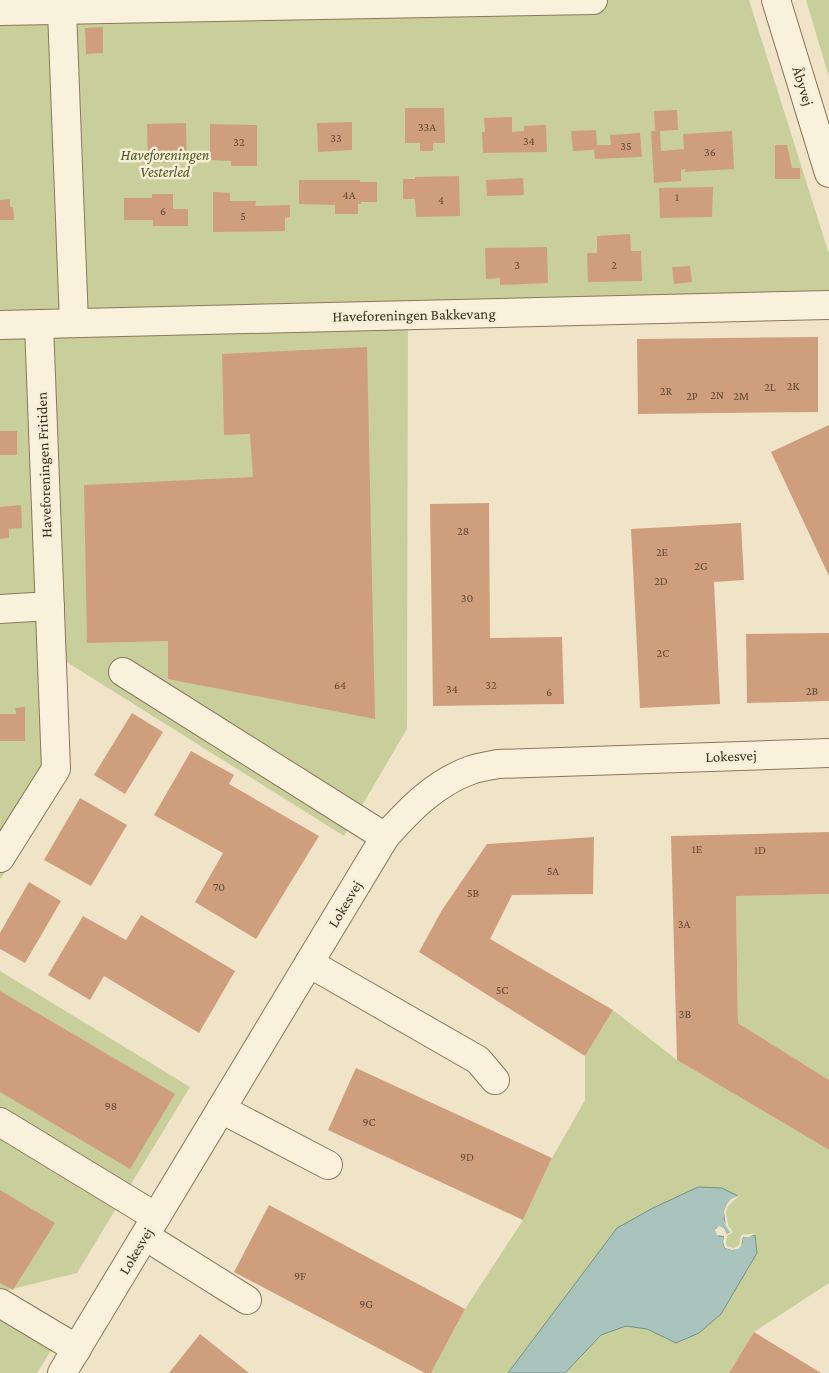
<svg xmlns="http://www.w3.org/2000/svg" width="829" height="1373" font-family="'Crimson Pro',serif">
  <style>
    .green { fill: #c9cf9b }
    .water { fill: #a9c4bc; stroke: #6f938a }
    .pier { fill: #f0e4c8 }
    .building { fill: #cf9f7d }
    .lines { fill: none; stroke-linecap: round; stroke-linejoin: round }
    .minor-casing { stroke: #8d765c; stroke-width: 30 }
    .minor { stroke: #faf1dc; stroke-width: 28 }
    .labels { text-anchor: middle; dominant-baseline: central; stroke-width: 5; stroke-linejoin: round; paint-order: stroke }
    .number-label { font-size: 12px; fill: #624a37 }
    .street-label { font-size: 15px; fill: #3d2e20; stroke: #f7eed8 }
    .park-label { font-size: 15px; font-style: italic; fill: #4d5a26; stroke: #f7eed8 }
  </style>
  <rect width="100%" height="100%" fill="#f0e4c8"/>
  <!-- green -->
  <g class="green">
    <polygon points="0,0 749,0 829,254 829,301 48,331 68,770 0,880"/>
    <polygon points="806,0 829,0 829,77"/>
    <polygon points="408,323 407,729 344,836 65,661 50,333"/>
    <polygon points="829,894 829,1080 738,1023 736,896"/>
    <polygon points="0,971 190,1087 77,1273 0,1292"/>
    <polygon points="613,1010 677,1060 829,1150 829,1283 754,1332 729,1373 431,1373 465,1309 523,1220 552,1158 585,1100 585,1056"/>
    <polygon points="0,1294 63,1331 37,1373 0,1373"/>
  </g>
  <!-- water -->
  <polygon class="water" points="698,1187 722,1188 738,1196 726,1205 724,1219 731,1232 727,1234 724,1228 716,1228 719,1236 724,1236 723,1242 725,1248 734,1250 742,1243 743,1237 755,1235 757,1253 721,1314 699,1333 676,1343 647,1329 626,1326 601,1335 565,1373 508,1373 617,1228 653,1208"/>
  <!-- pier -->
  <polygon class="pier" points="740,1195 728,1206 726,1212 728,1225 733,1232 727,1236 726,1243 727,1246 734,1248 739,1245 741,1235 757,1233 749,1237 743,1237 741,1246 738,1249 732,1250 725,1248 723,1242 724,1236 717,1235 715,1230 719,1226 724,1228 727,1234 730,1232 726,1226 724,1212 726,1205 731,1199"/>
  <!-- building -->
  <g class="building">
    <polygon points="103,27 103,53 86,54 85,28"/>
    <polygon points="405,108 444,108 445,143 433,143 433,151 420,151 420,143 405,143"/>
    <polygon points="677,110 678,130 660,131 661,151 684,149 683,134 732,131 734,169 685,172 685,169 681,170 681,181 654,183 651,131 655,131 654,111"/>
    <polygon points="512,117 512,132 524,131 524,126 546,125 547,152 483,153 482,132 485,132 484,118"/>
    <polygon points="352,122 352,150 318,152 317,123"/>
    <polygon points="186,123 187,162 148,163 147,124"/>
    <polygon points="210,124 257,125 257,166 231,166 231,161 210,160"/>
    <polygon points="596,130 597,145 611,145 610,135 640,133 642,157 595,159 594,150 573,151 571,131"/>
    <polygon points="775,145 787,145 792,168 800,168 800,179 775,179"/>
    <polygon points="459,176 460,216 416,217 415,199 403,199 403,179 415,179 415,177"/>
    <polygon points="523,178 524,195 487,196 486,180"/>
    <polygon points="299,180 360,180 360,182 377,182 377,202 361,202 361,204 358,204 358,214 335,214 335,205 299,204"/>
    <polygon points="713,187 712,217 660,218 659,188"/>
    <polygon points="213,192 230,193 230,201 256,201 255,206 290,205 290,217 285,218 285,231 213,232"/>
    <polygon points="152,194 173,194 173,209 188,209 188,226 153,226 153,220 124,220 124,198 152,198"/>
    <polygon points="10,199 10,207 13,207 14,220 0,220 0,200"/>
    <polygon points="630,234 631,251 641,251 642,281 588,282 587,253 597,253 597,236"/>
    <polygon points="547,247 548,283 500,285 500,278 486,279 485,248"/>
    <polygon points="690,266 692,282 674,284 672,267"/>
    <polygon points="818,337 818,412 638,414 637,339"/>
    <polygon points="367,347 375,719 168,679 168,641 87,643 84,485 253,477 250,434 224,435 222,354"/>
    <polygon points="829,425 829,576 771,452"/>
    <rect x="0" y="431" width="17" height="24"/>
    <polygon points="489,503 490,638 562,637 564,704 433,706 430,504"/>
    <polygon points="21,505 22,528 9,529 9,538 0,539 0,507"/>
    <polygon points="741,523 744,580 714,582 720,704 640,708 631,529"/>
    <polygon points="829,633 829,701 747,703 746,634"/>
    <polygon points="25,707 25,741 0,741 0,714 16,714 15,708"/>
    <polygon points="132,713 163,732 125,794 94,775"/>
    <polygon points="191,751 234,775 229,784 319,836 256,939 195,902 223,853 154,815"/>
    <polygon points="80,798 127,825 91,886 44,860"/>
    <polygon points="829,832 829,894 736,896 738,1023 829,1080 829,1150 677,1060 671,836"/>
    <polygon points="594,837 593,894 512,895 490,939 613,1010 585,1056 419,952 442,910 487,844"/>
    <polygon points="29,882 61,901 25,963 0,949 0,933"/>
    <polygon points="141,915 235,971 199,1033 104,976 90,1000 48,975 83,916 126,940"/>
    <polygon points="0,991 175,1094 130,1169 0,1092"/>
    <polygon points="356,1068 552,1158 523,1220 328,1130"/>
    <polygon points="0,1190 55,1223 13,1290 0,1283"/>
    <polygon points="269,1205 465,1309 431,1373 425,1373 234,1272"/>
    <polygon points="754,1332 821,1373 729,1373"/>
    <polygon points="200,1334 249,1373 169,1373"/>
  </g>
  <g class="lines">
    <!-- minor casing -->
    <g class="minor-casing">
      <g id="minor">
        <polyline points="776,0 829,173"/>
        <polyline points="62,10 74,323"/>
        <polyline points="0,11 593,0"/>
        <polyline points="0,325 829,305"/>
        <polyline points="0,609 50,606"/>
        <polyline points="123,672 385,837"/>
        <polyline points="0,858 56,769 39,324"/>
        <polyline points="309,963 478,1060 495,1080"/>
        <polyline points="221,1109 328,1165"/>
        <polyline points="0,1122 156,1217"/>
        <polyline points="145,1236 247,1300"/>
        <polyline points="0,1303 77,1349"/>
        <path d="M 62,1373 L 385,837 C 410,809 435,783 471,770 C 479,767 489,766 498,764 L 829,753"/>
      </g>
    </g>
    <!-- minor -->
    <use href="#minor" class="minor"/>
  </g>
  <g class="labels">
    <!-- number labels -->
    <g class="number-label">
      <text x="427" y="127">33A</text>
      <text x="336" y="138">33</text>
      <text x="529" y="141">34</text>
      <text x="239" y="142">32</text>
      <text x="626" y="146">35</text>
      <text x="710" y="152">36</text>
      <text x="349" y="195">4A</text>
      <text x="677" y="197">1</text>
      <text x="441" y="200">4</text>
      <text x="163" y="211">6</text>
      <text x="243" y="216">5</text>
      <text x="517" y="265">3</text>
      <text x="614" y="265">2</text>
      <text x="793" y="386">2K</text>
      <text x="770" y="387">2L</text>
      <text x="666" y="391">2R</text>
      <text x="717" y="395">2N</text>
      <text x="692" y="396">2P</text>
      <text x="741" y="396">2M</text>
      <text x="463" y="531">28</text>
      <text x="662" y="552">2E</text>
      <text x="701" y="566">2G</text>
      <text x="661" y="581">2D</text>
      <text x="467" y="598">30</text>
      <text x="663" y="653">2C</text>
      <text x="340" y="685">64</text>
      <text x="491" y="685">32</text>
      <text x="452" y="689">34</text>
      <text x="812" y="691">2B</text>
      <text x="549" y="692">6</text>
      <text x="697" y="849">1E</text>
      <text x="760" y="850">1D</text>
      <text x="553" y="871">5A</text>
      <text x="219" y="887">70</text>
      <text x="473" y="893">5B</text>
      <text x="684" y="924">3A</text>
      <text x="502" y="990">5C</text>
      <text x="685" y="1014">3B</text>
      <text x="111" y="1106">98</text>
      <text x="369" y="1122">9C</text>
      <text x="467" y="1157">9D</text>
      <text x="300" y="1276">9F</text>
      <text x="366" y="1304">9G</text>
    </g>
    <!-- street labels -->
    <g class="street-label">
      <text transform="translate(803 86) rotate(73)">Åbyvej</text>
      <text transform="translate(414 315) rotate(-1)">Haveforeningen Bakkevang</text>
      <text transform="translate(44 465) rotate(-92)">Haveforeningen Fritiden</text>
      <text transform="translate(731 756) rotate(-2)">Lokesvej</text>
      <text transform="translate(345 904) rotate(-59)">Lokesvej</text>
      <text transform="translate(136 1251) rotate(-59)">Lokesvej</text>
    </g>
    <!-- park labels -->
    <g class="park-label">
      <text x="165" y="155">Haveforeningen<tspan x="165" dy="17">Vesterled</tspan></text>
    </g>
  </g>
</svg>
